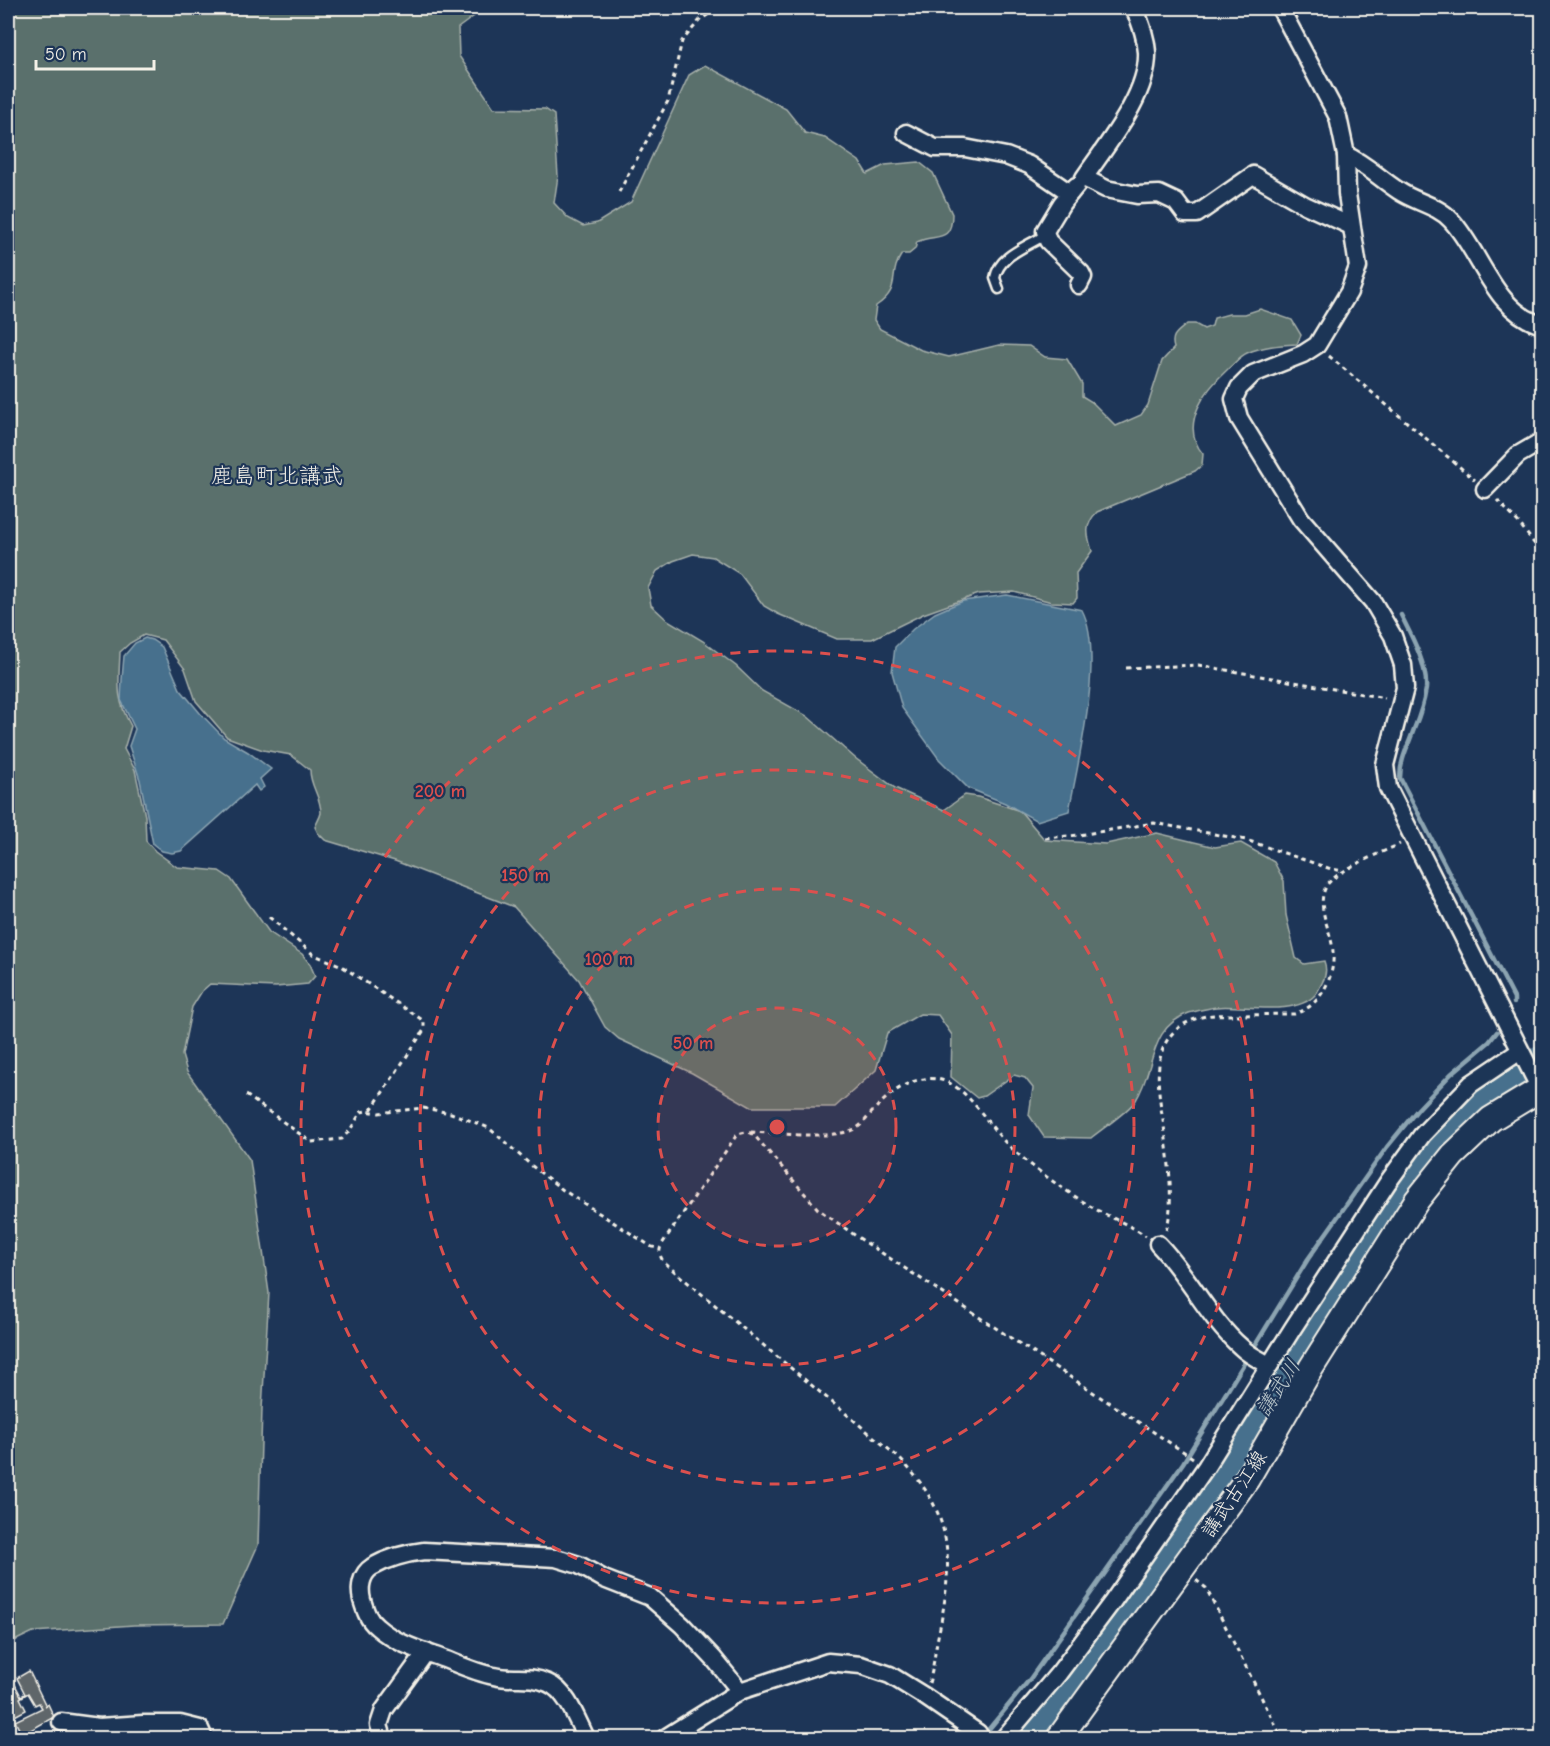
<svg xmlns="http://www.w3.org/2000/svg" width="1550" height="1746" font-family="'Comic Neue','Klee One',sans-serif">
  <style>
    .green { fill: #5a706c; stroke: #a7b0aa; stroke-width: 1.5 }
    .water { fill: #46708d; stroke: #8ca4b1; stroke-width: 1.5 }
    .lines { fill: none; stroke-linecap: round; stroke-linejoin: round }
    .stream { stroke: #8ca4b1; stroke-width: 4.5 }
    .river { stroke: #46708d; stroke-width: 28 }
    .building { fill: #5f666b; stroke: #f4f1e8; stroke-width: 1.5 }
    .service-casing { stroke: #f4f1e8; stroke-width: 13 }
    .minor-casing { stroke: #f4f1e8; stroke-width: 21 }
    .secondary-casing { stroke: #f4f1e8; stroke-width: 28 }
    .path { stroke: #f4f1e8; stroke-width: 3; stroke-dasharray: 4.5 4.5; stroke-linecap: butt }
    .service { stroke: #1d3557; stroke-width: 8 }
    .minor { stroke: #1d3557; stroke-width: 16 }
    .secondary { stroke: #1d3557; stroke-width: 24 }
    .ring { fill: none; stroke: #dc504e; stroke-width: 3; stroke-dasharray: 10 8 }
    .labels { text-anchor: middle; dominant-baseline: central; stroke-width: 4.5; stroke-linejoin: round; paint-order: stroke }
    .street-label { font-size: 20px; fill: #f4f1e8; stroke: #1d3557 }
    .water-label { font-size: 21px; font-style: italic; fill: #b7c4c8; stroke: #1d3557 }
    .quarter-label { font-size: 22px; fill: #f4f1e8; stroke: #1d3557 }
    .centre { fill: #dc504e; stroke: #1d3557; stroke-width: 3 }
    .ring-label { font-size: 18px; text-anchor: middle; font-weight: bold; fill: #dc504e; stroke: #1d3557; stroke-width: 4.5; stroke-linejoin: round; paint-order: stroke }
  </style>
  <rect width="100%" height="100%" fill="#1d3557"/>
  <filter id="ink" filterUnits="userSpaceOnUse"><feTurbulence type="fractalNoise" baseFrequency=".0167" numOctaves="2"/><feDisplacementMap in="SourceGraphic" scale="12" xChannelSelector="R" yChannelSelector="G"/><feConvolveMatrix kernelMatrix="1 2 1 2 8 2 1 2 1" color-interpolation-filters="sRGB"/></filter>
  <g filter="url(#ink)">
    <!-- green -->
    <path class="green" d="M 8,8 L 485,8 L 458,28 L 459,56 L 494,108 L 545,109 L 554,115 L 558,176 L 554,203 L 568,218 L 583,226 L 597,223 L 631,202 L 689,75 L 705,65 L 786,109 L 805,133 L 825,138 L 859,161 L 867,174 L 885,165 L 919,162 L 933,173 L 952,214 C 952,245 934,233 917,242 L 915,249 L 909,254 L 902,254 C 887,275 903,288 876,306 L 874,320 L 880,329 L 921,350 L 949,357 L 999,345 L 1029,346 L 1045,357 L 1067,359 L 1082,384 L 1082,396 L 1092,402 L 1116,426 L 1141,415 L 1148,405 L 1162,361 L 1174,348 C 1170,335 1178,332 1187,324 L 1195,324 L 1204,329 L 1212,326 L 1214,318 L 1229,314 L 1245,314 L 1260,309 L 1292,320 L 1301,335 L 1297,344 C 1279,345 1263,346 1247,353 C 1240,356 1235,363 1229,368 C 1206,389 1178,424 1203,454 L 1202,465 L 1195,471 L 1097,512 C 1084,525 1087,535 1092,551 L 1076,573 L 1077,598 L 1073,603 L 1052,602 L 1014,592 L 979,594 L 923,614 L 872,639 L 837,639 L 778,614 L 764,606 L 740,574 L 713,557 L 693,554 L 673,561 L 657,571 L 648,588 L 651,605 L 666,619 L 703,641 L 736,666 L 762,691 L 807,716 L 855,758 L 895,788 L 944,810 L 965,795 L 978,797 L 1020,811 L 1045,840 L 1106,844 L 1157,833 L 1215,847 L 1241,843 L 1274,862 L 1284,881 L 1286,915 L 1296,958 L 1304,964 L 1324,961 C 1327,969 1326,976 1322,983 C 1320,987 1318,992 1315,995 C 1295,1017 1241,1004 1216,1007 C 1208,1008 1197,1011 1189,1013 C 1148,1028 1156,1068 1136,1100 C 1130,1110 1102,1129 1091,1138 L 1044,1137 L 1029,1115 L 1033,1088 L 1025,1078 L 1014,1075 L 984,1096 L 977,1098 L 951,1077 L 952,1035 L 938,1015 L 920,1014 L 887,1033 L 876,1070 L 835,1107 L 751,1107 L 692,1073 L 619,1039 L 605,1027 L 579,980 L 514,907 L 395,861 L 325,840 L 318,833 L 315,827 C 317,822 320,818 321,813 C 321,796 310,787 310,770 L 291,755 L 263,750 L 227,737 L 196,701 L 185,669 L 163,640 L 144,635 L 130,643 L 120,652 C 119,684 115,698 131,726 L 124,749 L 135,770 L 145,816 L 146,841 L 155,851 L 177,867 L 219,871 L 231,879 L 269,932 L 302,954 L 310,964 L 315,976 L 308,984 L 276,987 L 210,984 L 202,991 L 192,1007 L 182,1055 L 187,1072 L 250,1160 L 269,1293 L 262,1409 L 258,1545 L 223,1624 L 134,1625 L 33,1632 L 8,1644 Z"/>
    <!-- water -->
    <g class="water">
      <path d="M 1007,595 L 1082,610 C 1105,653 1078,762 1069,811 L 1037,821 L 1005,803 L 968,788 L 939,759 L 902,708 L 892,672 L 895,647 L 913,629 L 935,613 L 963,601 Z"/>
      <polygon points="145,638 152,640 162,647 180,689 200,713 224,738 248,752 271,769 260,779 264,787 259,791 255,785 181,851 172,853 162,851 153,844 140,780 129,746 135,729 121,700 122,679 124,656 135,643"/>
    </g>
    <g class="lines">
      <!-- stream -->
      <g class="stream">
        <path d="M 1401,615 C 1411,635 1428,666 1426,689 C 1424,702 1419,717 1414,729 C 1408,746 1400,760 1400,778 L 1514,998 L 1514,1003"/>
        <polyline points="984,1735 1030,1679 1183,1463 1308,1259 1387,1147 1418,1109 1451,1074 1489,1042 1497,1032"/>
      </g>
      <!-- river -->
      <polyline class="river" points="1032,1738 1194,1520 1407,1186 1452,1123 1493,1089 1542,1059"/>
    </g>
    <!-- building -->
    <polygon class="building" points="8,1671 21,1696 25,1694 17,1678 29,1671 46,1706 48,1704 54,1717 22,1735 15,1721 42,1708 39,1703 35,1705 28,1693 20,1698 26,1710 11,1718 8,1712"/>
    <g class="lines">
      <!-- service casing -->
      <g class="service-casing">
        <path id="service" d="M 999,289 L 995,278 C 999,255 1027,247 1045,235"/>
      </g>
      <!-- minor casing -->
      <g class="minor-casing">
        <g id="minor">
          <path d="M 1134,8 C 1140,21 1146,37 1147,52 C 1149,94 1107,144 1084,178 L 1106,189 L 1137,195 L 1159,194 L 1176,202 L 1185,214 L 1197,214 L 1253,175 L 1305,205 L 1351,226"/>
          <polyline points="1280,8 1338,117 1346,155 1347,194 1358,267 1349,292 1317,345 1303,354 1253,374 1239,388 1234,399 1239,418 1301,519 1373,602 1393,636 1403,665 1405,688 1385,765 1388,788 1540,1089"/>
          <polyline points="906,133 935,148 965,148 1006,156 1029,165 1070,193"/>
          <path d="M 1346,155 C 1366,164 1380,179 1399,191 C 1415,202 1437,205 1451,220 C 1481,252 1494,312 1542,325"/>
          <polyline points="1076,186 1062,203 1045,231 1048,241 1081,273 1083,277 1079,285"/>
          <polyline points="1485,489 1518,455 1542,441"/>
          <path d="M 1158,1244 C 1189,1276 1208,1318 1241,1347 C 1249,1355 1260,1360 1269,1365"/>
          <polyline points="61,1722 99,1727 143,1724 180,1724 200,1729 204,1738"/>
          <polyline points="383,1738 379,1725 384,1710 426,1652"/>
          <path d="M 586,1738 C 577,1720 567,1691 548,1683 C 527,1674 513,1681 494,1676 C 478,1673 462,1666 447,1660 C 423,1651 396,1644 377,1627 C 368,1620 365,1610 362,1600 C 359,1588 361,1574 372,1567 C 388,1558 407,1553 424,1551 L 556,1558 L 579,1565 L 604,1579 L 650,1597 L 682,1625 L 714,1659 L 740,1691"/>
          <polyline points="665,1738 740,1691 828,1662 861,1665 890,1675 924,1696 978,1733 980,1738"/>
          <polyline points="1004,1738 1059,1673 1113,1601 1206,1467 1293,1328 1388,1182 1422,1135 1471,1084 1520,1051"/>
        </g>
      </g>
      <!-- secondary casing -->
      <g class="secondary-casing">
        <polyline id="secondary" points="1059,1738 1247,1479 1311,1368 1417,1200 1453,1155 1491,1119 1542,1088"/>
      </g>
      <!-- path -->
      <g class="path">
        <polyline points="619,192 668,101 682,41 700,20 718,8"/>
        <polyline points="1329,356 1475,480"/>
        <polyline points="1497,500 1519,523 1542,554"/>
        <polyline points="1126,668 1198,665 1385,698"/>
        <polyline points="1045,838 1079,835 1154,823 1246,840 1331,869 1343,871"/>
        <polyline points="269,917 314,955 340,965 424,1021 424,1030 371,1110"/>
        <polyline points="246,1095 311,1142 342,1139 350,1130 361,1112 366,1111 379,1113 423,1108 451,1113 489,1128 532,1166 563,1190 652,1247 660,1248"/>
        <path d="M 751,1132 C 778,1133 831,1140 855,1129 C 864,1124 868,1116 874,1110 C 887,1096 905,1081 924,1079 C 962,1073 983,1120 1006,1143 C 1031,1167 1061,1188 1090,1206 C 1108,1217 1129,1224 1146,1236"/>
        <path d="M 1166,1230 C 1174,1209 1169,1161 1166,1139 C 1159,1092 1141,1030 1206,1016 C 1215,1014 1225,1015 1234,1015 C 1254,1015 1274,1014 1294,1014 C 1308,1010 1318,1001 1325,988 C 1331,977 1334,965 1333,952 C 1332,930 1314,906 1327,885 C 1337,870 1383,852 1400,844"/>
        <polyline points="1196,1580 1206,1588 1282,1738"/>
        <path d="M 929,1683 C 934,1666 935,1649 939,1632 C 954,1559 954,1513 898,1457 L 668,1266 C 661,1260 657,1253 662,1244 L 736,1136 C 742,1132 748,1130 754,1135 L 818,1209 L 856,1236 L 1193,1458"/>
      </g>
      <!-- service -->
      <use href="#service" class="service"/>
      <!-- minor -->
      <use href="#minor" class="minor"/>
      <!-- secondary -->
      <use href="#secondary" class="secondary"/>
    </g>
  </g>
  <!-- distance rings -->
  <circle cx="777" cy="1127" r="119" fill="#dc504e" fill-opacity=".12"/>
  <g class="ring">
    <circle cx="777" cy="1127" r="119"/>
    <circle cx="777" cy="1127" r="238"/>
    <circle cx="777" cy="1127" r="357"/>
    <circle cx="777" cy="1127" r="476"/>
  </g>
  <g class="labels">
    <!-- street labels -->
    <g class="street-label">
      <text transform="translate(1234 1494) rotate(-56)">講武古江線</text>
    </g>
    <!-- water labels -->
    <g class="water-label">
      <text transform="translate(1278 1388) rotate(-57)">講武川</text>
    </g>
    <!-- quarter labels -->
    <g class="quarter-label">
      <text x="277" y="476">鹿島町北講武</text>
    </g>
  </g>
  <circle cx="777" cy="1127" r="9" class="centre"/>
  <g class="ring-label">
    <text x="440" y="797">200 m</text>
    <text x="525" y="881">150 m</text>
    <text x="609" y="965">100 m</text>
    <text x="693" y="1049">50 m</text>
  </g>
  <!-- margin -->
  <rect width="1550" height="1746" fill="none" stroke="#1d3557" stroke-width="30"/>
  <rect x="15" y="15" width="1520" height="1716" fill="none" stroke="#f4f1e8" stroke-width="2" filter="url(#ink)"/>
  <!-- scale -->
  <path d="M36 60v9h118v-9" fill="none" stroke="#f4f1e8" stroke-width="3"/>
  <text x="45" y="60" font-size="18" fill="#f4f1e8" stroke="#1d3557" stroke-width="4.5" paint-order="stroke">50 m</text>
</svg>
